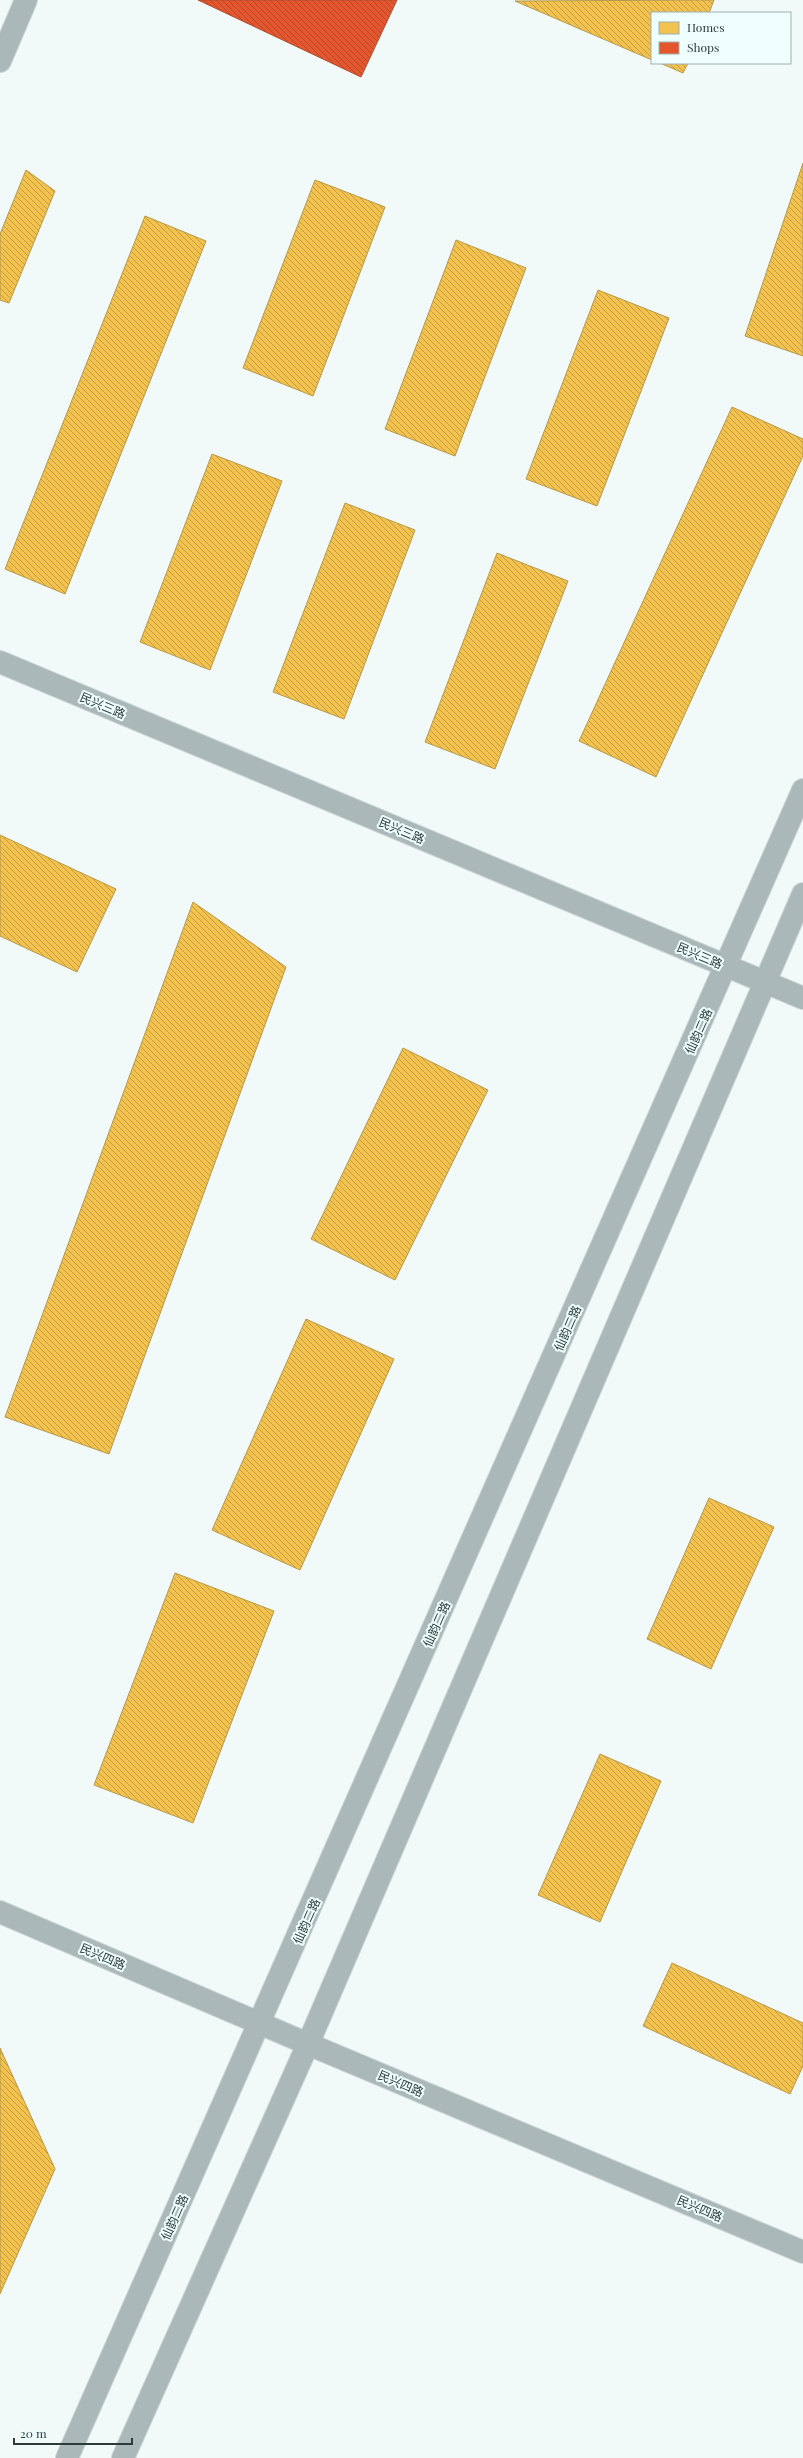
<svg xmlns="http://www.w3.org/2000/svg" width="803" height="2458" font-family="'Playfair Display','Noto Sans SC',serif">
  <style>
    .homes { fill: url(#homes-back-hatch); stroke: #b69948 }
    .shops { fill: url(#shops-back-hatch); stroke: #ac4f32 }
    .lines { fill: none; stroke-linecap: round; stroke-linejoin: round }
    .minor-casing { stroke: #ced7d6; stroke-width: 24 }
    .tertiary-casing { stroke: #ced7d6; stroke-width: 24 }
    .minor { stroke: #aab8ba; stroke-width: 22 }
    .tertiary { stroke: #aab8ba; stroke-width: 22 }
    .labels { text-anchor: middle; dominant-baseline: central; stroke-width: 4; stroke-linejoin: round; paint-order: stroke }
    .street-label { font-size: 12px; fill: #2b3c3b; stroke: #edfefc }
  </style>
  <defs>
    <pattern id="homes-back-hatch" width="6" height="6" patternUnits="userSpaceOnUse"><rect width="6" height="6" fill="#f2c14e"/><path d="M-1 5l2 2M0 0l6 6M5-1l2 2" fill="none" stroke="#c49e42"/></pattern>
    <pattern id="shops-back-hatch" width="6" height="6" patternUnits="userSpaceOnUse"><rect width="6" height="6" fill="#e4572e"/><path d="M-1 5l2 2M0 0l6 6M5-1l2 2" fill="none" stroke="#b94928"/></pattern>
  </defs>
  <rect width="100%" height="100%" fill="#f1faf9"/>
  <!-- homes -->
  <g class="homes">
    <polygon points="714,0 709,13 652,13 652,60 515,1"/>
    <polygon points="660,63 688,63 683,73"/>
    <polygon points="803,163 803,356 745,336"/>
    <polygon points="26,170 55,191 9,303 0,300 0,234"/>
    <polygon points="315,180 385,207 313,396 243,368"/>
    <polygon points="145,216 206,241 65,594 5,569"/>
    <polygon points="456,240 526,268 455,456 385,429"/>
    <polygon points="598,290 669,318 597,506 526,479"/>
    <polygon points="732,407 803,439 803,456 656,777 579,741"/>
    <polygon points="212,454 282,481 210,670 140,642"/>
    <polygon points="345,503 415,530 344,719 273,692"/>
    <polygon points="497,553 568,581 495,769 425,742"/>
    <polygon points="0,835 116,889 77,972 0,936"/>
    <polygon points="193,902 286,967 109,1454 5,1417"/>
    <polygon points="403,1048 488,1090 395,1280 311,1239"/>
    <polygon points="306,1319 394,1359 300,1570 212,1530"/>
    <polygon points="709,1498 774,1527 711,1669 647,1639"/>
    <polygon points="175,1573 274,1611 193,1823 94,1785"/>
    <polygon points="600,1754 661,1781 600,1922 538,1895"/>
    <polygon points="672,1963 803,2023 803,2066 790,2094 643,2026"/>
    <polygon points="0,2048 55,2169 0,2294"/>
  </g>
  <!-- shops -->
  <polygon class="shops" points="198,0 397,0 361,77"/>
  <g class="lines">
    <!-- minor casing -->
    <g class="minor-casing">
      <g id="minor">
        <polyline points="0,61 26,0"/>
        <polyline points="0,662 803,998"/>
        <polyline points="308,2044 803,2252"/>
      </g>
    </g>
    <!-- tertiary casing -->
    <g class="tertiary-casing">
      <g id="tertiary">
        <polyline points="0,1912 308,2044"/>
        <polyline points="67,2458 803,790"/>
        <polyline points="123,2458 308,2044 803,894"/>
      </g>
    </g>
    <!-- minor -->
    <use href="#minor" class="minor"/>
    <!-- tertiary -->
    <use href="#tertiary" class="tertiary"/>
  </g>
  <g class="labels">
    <!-- street labels -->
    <g class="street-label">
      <text transform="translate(103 705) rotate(23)">民兴三路</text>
      <text transform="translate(402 830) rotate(23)">民兴三路</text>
      <text transform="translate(700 955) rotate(23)">民兴三路</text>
      <text transform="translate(698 1031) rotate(-66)">仙韵二路</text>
      <text transform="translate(567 1328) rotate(-66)">仙韵二路</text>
      <text transform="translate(436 1624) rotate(-66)">仙韵二路</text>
      <text transform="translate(306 1921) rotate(-66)">仙韵二路</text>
      <text transform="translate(103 1956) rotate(23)">民兴四路</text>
      <text transform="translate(401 2083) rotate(23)">民兴四路</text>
      <text transform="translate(700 2208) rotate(23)">民兴四路</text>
      <text transform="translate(174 2217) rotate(-66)">仙韵二路</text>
    </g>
  </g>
  <!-- legend -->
  <rect x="651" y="12" width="140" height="52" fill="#edfefc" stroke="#9fb0af"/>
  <rect x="659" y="22" width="20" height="12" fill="#f2c14e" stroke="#9fb0af"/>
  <text x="687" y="32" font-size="12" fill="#2b3c3b">Homes</text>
  <rect x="659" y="42" width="20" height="12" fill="#e4572e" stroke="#9fb0af"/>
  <text x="687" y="52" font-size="12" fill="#2b3c3b">Shops</text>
  <!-- scale -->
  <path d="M14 2438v6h118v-6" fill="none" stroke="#2b3c3b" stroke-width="2"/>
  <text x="20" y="2438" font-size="12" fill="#2b3c3b" stroke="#edfefc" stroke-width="3" paint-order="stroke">20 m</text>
</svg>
